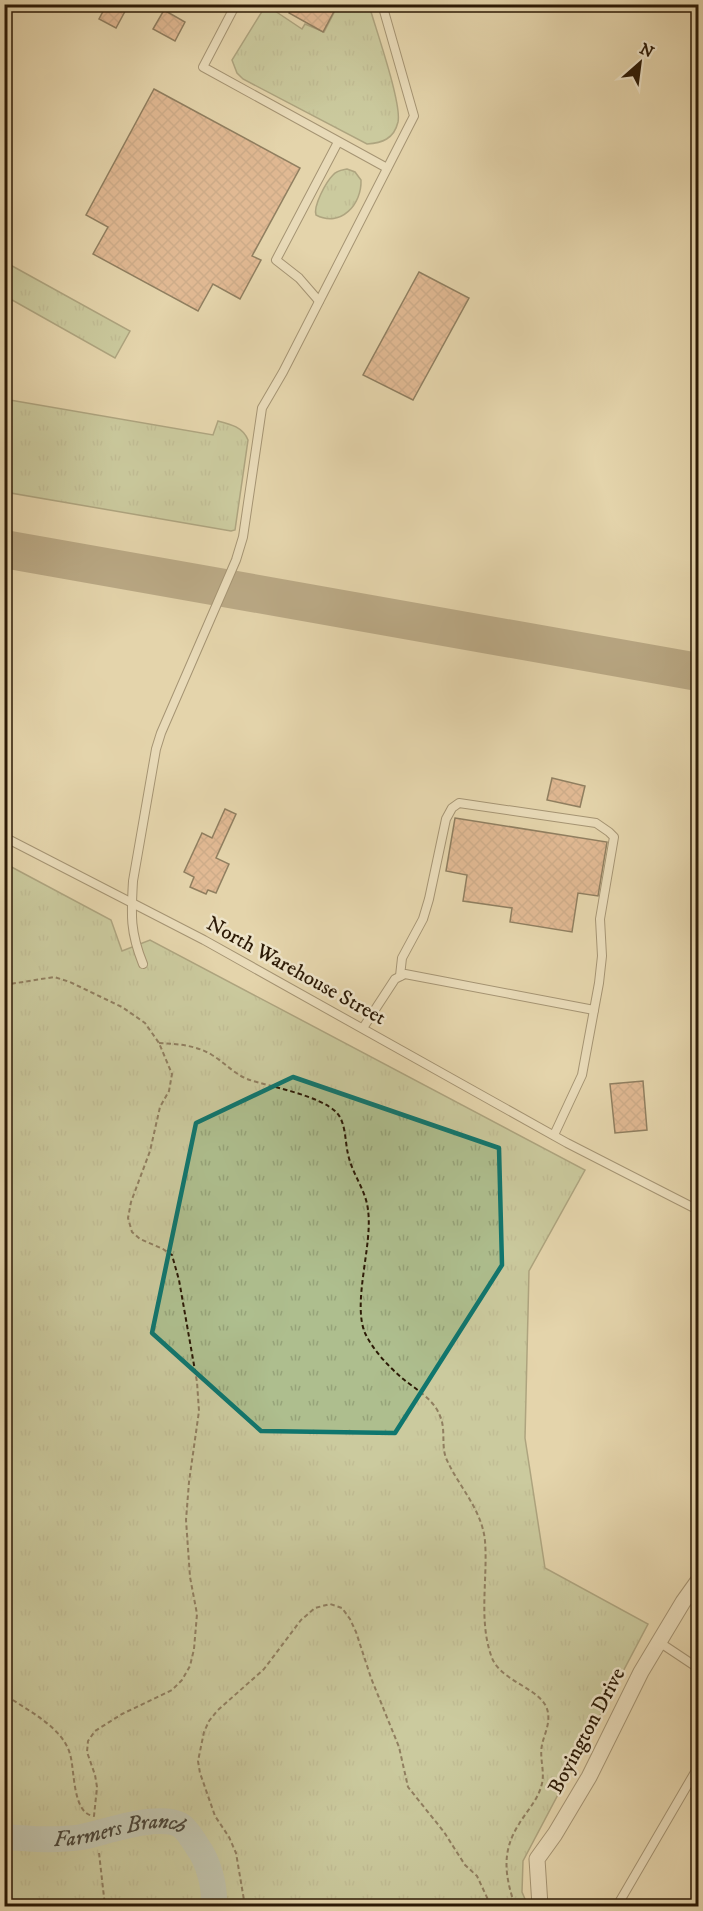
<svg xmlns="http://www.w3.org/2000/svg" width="703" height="1911" font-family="'IM FELL DW Pica',serif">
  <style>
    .grass { fill: url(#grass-tufts); stroke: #6d6c4a; stroke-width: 1.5 }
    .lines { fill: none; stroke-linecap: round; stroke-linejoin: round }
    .river { stroke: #9bb5b5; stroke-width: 26 }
    .taxiway { stroke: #887758; stroke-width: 38 }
    .building { fill: url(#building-cross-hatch); stroke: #2c1a06; stroke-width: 1.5 }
    .service-casing { stroke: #5a482f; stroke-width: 10 }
    .minor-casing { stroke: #5a482f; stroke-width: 17 }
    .path { stroke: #2c1a06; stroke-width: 2; stroke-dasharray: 4.5 3; stroke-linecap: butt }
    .service { stroke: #ede3c8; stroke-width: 8 }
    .minor { stroke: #ede3c8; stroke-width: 15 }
    .marked { fill: none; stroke: #0f766e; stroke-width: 4.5; stroke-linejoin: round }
    .labels { text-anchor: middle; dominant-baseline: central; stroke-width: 5; stroke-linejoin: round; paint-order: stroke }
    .street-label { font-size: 21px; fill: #2c1a06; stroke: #ede3c8 }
    .water-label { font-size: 22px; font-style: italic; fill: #4d483b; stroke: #ede3c8 }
  </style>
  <defs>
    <pattern id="grass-tufts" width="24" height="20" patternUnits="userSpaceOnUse" patternTransform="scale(1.5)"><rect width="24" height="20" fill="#aebe8e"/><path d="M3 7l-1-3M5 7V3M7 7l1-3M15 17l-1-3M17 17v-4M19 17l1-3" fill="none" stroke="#96a379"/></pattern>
    <pattern id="building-cross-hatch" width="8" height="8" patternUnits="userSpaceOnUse" patternTransform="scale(1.5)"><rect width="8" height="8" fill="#dd9a76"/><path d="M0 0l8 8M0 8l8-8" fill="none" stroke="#b37d5f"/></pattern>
  </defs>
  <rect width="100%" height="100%" fill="#e4d4ab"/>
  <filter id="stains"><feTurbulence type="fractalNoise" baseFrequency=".00333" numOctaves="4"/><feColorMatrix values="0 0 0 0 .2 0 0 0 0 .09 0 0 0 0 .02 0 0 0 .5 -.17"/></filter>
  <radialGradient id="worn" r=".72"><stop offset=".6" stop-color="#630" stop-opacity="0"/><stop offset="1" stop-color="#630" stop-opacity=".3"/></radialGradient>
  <!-- grass -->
  <g class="grass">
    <path d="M 266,5 L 302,29 L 305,24 L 324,32 L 338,5 L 369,5 C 375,27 402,103 398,122 C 394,139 382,143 367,144 L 243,79 L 237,73 L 232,60 Z"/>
    <path d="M 347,169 L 355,172 L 361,180 C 362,204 341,228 316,215 C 313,206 326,182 333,175 C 337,170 342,170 347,169 Z"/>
    <polygon points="5,262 130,331 115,358 5,296"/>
    <path d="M 4,399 L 213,435 L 218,421 C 230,424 243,427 248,440 L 235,530 L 231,531 L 5,492 Z"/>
    <polygon points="4,863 111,920 122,951 150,940 585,1170 529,1271 525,1438 545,1568 648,1624 523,1861 522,1892 528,1906 5,1906"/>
  </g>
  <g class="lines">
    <!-- river -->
    <path class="river" id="s1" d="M 4,1837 C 31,1839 56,1841 82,1837 C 106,1832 158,1813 180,1825 C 187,1829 193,1840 197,1846 C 209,1862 215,1887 214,1906"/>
    <!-- taxiway -->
    <polyline class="taxiway" points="4,549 698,672"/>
  </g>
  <!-- building -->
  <g class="building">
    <polygon points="107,4 129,4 116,28 99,19"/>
    <polygon points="293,4 338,4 323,32 289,13"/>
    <polygon points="164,10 185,22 175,41 153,29"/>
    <polygon points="154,89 300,168 252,256 261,260 240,299 213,284 198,311 93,254 108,227 86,215"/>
    <polygon points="419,272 469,298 413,400 363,375"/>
    <polygon points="552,778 585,786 580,807 547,800"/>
    <polygon points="225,809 236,814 216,858 229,864 216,893 208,890 206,894 190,887 194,877 184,872 202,833 212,838"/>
    <polygon points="455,818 607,842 598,896 578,893 572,932 510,922 512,908 463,901 467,875 446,871"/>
    <polygon points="643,1081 647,1130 615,1133 610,1084"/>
  </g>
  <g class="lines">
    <!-- service casing -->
    <g class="service-casing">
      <g id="service">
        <polyline points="236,4 203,67 387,168"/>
        <polyline points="319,301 299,278 276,260 338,142"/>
        <polyline points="4,837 204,940 567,1143 698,1210"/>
        <path d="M 143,964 C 130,932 131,915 133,881 L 156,749 L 161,733 L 236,560 L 243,537 L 262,408 L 283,372 L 414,116 L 382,4"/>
        <polyline points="400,976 402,958 423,919 429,899 446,819 452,808 459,803 596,823 609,832 614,837 600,919 602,956 599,983 582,1075 554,1135"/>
        <polyline points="363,1028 395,979 405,974 594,1010"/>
        <polyline points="659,1642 698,1668"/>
        <polyline points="617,1906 698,1767"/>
      </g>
    </g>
    <!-- minor casing -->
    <g class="minor-casing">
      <polyline id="minor" points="540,1906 537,1859 555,1834 589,1777 641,1672 683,1602 698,1581"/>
    </g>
    <!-- path -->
    <g class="path">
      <path d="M 4,985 L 54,977 L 70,982 L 122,1007 L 145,1023 L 159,1043 L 172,1074 L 169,1091 L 160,1107 L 150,1151 L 131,1202 L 128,1218 L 132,1232 L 140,1239 L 163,1249 L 172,1255 L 179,1280 L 197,1382 L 199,1411 L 189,1482 L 186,1520 L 190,1577 L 197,1614 L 194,1649 L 190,1666 L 182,1680 L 172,1690 L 122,1714 L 95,1731 L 88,1741 L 87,1752 L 95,1775 L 97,1787 L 94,1816 C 72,1814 75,1770 70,1754 C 62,1726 26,1710 4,1694"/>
      <path d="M 159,1043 C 177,1044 196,1045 212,1055 C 224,1062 233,1073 247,1079 C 270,1087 320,1095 337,1113 C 346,1123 345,1142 348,1154 C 352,1174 366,1190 368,1210 C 373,1245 352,1302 365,1333 C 373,1350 388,1366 402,1378 C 415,1389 434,1399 440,1416 C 446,1429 441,1445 446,1458 C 458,1486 482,1509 485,1541 C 488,1579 478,1621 492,1658 C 502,1683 545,1689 548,1713 C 550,1724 544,1735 542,1745 C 539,1759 546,1773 541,1787 C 537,1801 526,1812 519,1824 C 501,1852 505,1876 515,1906"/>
      <path d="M 4,1169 C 14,1201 9,1222 4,1254"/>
      <polyline points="99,1853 105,1906"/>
      <polyline points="245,1906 236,1853 229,1837 215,1816 200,1773 198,1761 204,1732 209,1721 217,1711 264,1669 301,1620 315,1608 330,1604 342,1608 350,1619 356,1632 371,1678 399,1747 408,1787 444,1832 465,1865 477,1876 491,1906"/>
    </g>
    <!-- service -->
    <use href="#service" class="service"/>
    <!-- minor -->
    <use href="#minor" class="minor"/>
  </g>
  <!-- marked area -->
  <path d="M0 0H703V1911H0ZM 293,1077 L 499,1148 L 502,1265 L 395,1433 L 261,1431 L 152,1333 L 196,1123 Z" fill="#e4d4ab" fill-opacity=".55" fill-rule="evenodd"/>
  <path class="marked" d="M 293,1077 L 499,1148 L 502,1265 L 395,1433 L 261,1431 L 152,1333 L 196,1123 Z"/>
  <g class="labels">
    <!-- street labels -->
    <g class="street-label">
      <text transform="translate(296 971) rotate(29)">North Warehouse Street</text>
      <text transform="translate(587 1731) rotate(-62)">Boyington Drive</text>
    </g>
    <!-- water labels -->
    <g class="water-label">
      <text stroke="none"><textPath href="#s1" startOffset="117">Farmers Branch</textPath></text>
    </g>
  </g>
  <!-- margin -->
  <rect width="703" height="1911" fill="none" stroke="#e4d4ab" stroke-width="24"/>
  <rect x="6" y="6" width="691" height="1899" fill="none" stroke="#2c1a06" stroke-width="3"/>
  <rect x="12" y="12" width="679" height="1887" fill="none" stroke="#2c1a06" stroke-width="1.5"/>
  <!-- north arrow -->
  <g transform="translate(640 63) rotate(28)" stroke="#ede3c8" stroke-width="4.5" paint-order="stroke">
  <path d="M0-4.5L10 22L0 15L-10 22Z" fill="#2c1a06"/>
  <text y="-9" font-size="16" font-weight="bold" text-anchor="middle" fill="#2c1a06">N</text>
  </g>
  <rect width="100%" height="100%" filter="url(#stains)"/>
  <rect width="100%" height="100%" fill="url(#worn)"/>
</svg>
